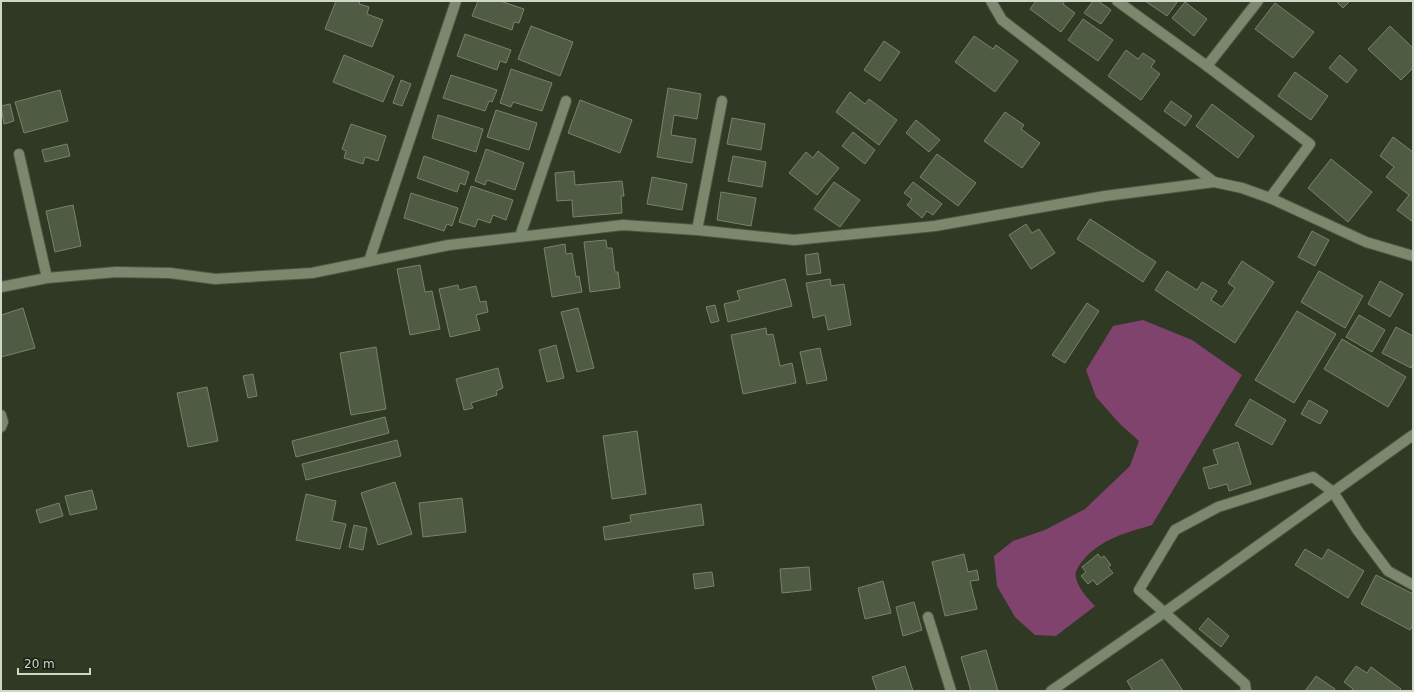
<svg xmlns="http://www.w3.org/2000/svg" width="1414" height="692" font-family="'DejaVu Sans',sans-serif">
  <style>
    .forest { fill: #7f436e }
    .building { fill: #505b43; stroke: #78836a }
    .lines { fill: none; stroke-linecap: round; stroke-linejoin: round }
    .service-casing { stroke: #4f5744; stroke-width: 12 }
    .minor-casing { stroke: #4f5744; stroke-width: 12 }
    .tertiary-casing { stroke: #4f5744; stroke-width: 12 }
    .service { stroke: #7c886e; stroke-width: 10 }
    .minor { stroke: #7c886e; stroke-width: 10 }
    .tertiary { stroke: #7c886e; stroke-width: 10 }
  </style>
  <rect width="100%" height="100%" fill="#303923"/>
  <!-- forest -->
  <path class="forest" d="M 1143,320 L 1192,340 L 1242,375 L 1152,525 C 1126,533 1103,538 1084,559 C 1080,564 1074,571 1076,578 C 1078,588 1088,599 1095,606 L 1056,636 L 1035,635 L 1015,617 L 997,586 L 994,556 L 1013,541 L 1045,530 L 1085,509 L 1130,466 L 1139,441 L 1120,424 L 1096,397 L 1086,370 L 1113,326 Z"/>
  <!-- building -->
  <g class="building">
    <polygon points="336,1 360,1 359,4 369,7 367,14 383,20 372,47 325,29"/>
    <polygon points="478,1 500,1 524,9 519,23 514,22 512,30 472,16"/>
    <polygon points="1036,1 1065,1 1063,4 1075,13 1061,32 1030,9"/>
    <polygon points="1093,1 1098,1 1111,10 1101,24 1084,13"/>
    <polygon points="1145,1 1178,1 1167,16"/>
    <polygon points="1336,1 1350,1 1343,8"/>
    <polygon points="1185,2 1207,19 1194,36 1172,18"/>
    <polygon points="1275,3 1314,32 1293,58 1255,29"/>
    <polygon points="1083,19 1113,40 1098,61 1068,40"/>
    <polygon points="531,26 573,42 560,76 518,59"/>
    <polygon points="1390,26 1413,48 1413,68 1401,80 1368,49"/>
    <polygon points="465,34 511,50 506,63 500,61 497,70 457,56"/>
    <polygon points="974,36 993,49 996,45 1018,61 995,92 955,62"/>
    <polygon points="884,41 900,52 880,81 864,70"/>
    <polygon points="1126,50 1138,59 1143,53 1155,61 1151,67 1160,74 1141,100 1108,76"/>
    <polygon points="344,55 394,76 383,102 333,82"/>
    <polygon points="1340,55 1357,70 1347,83 1329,68"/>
    <polygon points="511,69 552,83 542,111 513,102 511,107 500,103"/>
    <polygon points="1295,72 1328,96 1311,120 1278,96"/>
    <polygon points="451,75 497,90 492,102 489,101 485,111 443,98"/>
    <polygon points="401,80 411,84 402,106 393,103"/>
    <polygon points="668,88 701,94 697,119 674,115 671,135 696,139 692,163 657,157"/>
    <polygon points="60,90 68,121 24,133 15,102"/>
    <polygon points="850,92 865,104 869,99 897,120 879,145 836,112"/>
    <polygon points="580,100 632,120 620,153 568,133"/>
    <polygon points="1171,101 1192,116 1185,126 1164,111"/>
    <polygon points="10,104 14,121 4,124 1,106"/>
    <polygon points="1212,104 1254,136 1238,158 1196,126"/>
    <polygon points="496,110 537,123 529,150 487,137"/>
    <polygon points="1005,112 1024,125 1021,129 1040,143 1022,168 984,141"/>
    <polygon points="438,115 483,129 476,152 432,138"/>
    <polygon points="732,118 765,124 761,150 727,144"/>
    <polygon points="916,120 940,140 929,152 906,133"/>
    <polygon points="351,124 386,136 378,161 365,157 363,164 344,158 346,151 342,149"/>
    <polygon points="853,132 875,150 865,164 842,146"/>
    <polygon points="1393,137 1413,152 1413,222 1397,210 1409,195 1386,177 1394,167 1380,156"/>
    <polygon points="67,144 70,156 45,162 42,150"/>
    <polygon points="486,149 524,163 515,190 487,180 485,185 475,181"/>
    <polygon points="818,151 839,168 817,195 789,173 806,152 813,158"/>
    <polygon points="937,154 976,183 958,206 920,177"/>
    <polygon points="424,156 469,172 465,185 460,183 457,192 417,178"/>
    <polygon points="733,156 766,162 762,187 728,181"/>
    <polygon points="1331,159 1372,192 1348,222 1308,188"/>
    <polygon points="574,171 575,185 622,181 624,196 621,196 622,213 573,217 572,200 557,201 555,173"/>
    <polygon points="652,177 687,184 682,210 647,204"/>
    <polygon points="834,182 860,200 840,227 814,209"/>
    <polygon points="913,182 942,204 933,215 927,211 922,218 907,205 912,199 904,193"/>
    <polygon points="471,186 513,200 506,220 493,215 490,223 478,219 475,227 459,222"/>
    <polygon points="721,192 756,198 751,226 717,220"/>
    <polygon points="411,193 458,208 452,226 447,224 444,231 404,218"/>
    <polygon points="73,205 81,246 55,252 46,211"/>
    <polygon points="1090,219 1156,262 1143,282 1077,239"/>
    <polygon points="1026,224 1032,233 1039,229 1055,253 1031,269 1009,235"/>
    <polygon points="1312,231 1329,240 1315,266 1298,257"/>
    <polygon points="606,240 607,248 612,248 615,272 618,272 620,288 590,292 584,242"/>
    <polygon points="565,244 566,254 572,253 576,277 579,276 582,292 552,297 544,248"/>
    <polygon points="818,253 821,273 807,275 805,255"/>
    <polygon points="1242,261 1274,282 1235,343 1155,290 1167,271 1197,290 1202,282 1217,291 1211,300 1222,307 1235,288 1228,283"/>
    <polygon points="420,265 425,292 432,291 440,329 410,335 397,269"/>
    <polygon points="1319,271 1363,296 1345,328 1301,302"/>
    <polygon points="785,279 792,306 728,322 724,304 740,300 737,291"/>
    <polygon points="830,279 831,286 844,284 851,325 828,330 825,315 813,318 806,283"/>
    <polygon points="1380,281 1403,294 1390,317 1368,304"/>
    <polygon points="458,285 459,290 476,286 480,302 486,301 488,312 476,315 480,330 450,337 439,289"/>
    <polygon points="1087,303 1099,311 1065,363 1052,355"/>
    <polygon points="715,305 719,321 711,323 706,307"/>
    <polygon points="23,308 35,348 1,357 1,315"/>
    <polygon points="578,308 594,368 577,372 561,312"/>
    <polygon points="1297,311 1336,334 1294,403 1255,380"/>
    <polygon points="1359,315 1385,330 1372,352 1346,337"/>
    <polygon points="1396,327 1413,336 1413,364 1411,368 1382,353"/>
    <polygon points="766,328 767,335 773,334 780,366 792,363 796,383 743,394 731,335"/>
    <polygon points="1342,339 1406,377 1388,407 1324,369"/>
    <polygon points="556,345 564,378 547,382 539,350"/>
    <polygon points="376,347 386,409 351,415 340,353"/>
    <polygon points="820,348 827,380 807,384 800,352"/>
    <polygon points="498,368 503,388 496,391 497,395 471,403 473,408 464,410 456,379"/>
    <polygon points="253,374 257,396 248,398 243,376"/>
    <polygon points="207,387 218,441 188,447 177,393"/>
    <polygon points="1250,399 1286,420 1272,445 1235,425"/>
    <polygon points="1309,400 1328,411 1320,424 1301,414"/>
    <polygon points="385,417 389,433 296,457 292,441"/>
    <polygon points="637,431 646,494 612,499 603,436"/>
    <polygon points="397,440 401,456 306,480 302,464"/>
    <polygon points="1238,442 1251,484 1229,491 1227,484 1209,489 1203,468 1218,464 1213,450"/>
    <polygon points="395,482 412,534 378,545 361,493"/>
    <polygon points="92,490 97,509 70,515 65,496"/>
    <polygon points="306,494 336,501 332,521 346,524 340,549 296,540"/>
    <polygon points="462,498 466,532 423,537 419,503"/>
    <polygon points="59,503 63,516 40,523 36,510"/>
    <polygon points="701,504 704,525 605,540 603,527 631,522 630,515"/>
    <polygon points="354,525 367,528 363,550 349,547"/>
    <polygon points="1305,549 1322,559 1328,549 1364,571 1348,598 1295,565"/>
    <polygon points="964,554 968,572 977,570 979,580 970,581 977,609 945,616 932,562"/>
    <polygon points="1098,554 1101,558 1104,556 1111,565 1108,567 1113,573 1097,585 1093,580 1088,584 1081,576 1086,572 1082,567"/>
    <polygon points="809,567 811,590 782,593 780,569"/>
    <polygon points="712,572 714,586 695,589 693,574"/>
    <polygon points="1376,575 1413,594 1413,625 1410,630 1361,604"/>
    <polygon points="883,581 891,613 865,619 858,588"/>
    <polygon points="914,602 922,630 903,636 896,607"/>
    <polygon points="1208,618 1229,636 1221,647 1199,629"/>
    <polygon points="986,650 998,691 971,691 961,657"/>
    <polygon points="1162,659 1183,691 1133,691 1127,681"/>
    <polygon points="905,666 913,691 877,691 872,677"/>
    <polygon points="1356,666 1367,673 1371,667 1401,689 1399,691 1352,691 1353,689 1344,682"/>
    <polygon points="1316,676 1335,689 1334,691 1305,691"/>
  </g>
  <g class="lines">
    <!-- service casing -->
    <g class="service-casing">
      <g id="service">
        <polyline points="19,154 47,278"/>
        <polyline points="697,230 722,101"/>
        <polyline points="520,236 566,101"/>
        <polyline points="1,415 3,422 1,427"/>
        <polyline points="928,617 951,691"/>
        <polyline points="1246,691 1245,684 1139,590 1175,530 1218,507 1313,477 1333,492 1358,531 1388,571 1413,585"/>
      </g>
    </g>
    <!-- minor casing -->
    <g class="minor-casing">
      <g id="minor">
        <polyline points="991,1 1002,20 1214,182"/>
        <polyline points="1117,1 1207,66 1310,144 1270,198"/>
        <polyline points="1207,66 1258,1"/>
        <polyline points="1,287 47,278 116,272 170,273 215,279 312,273 449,245 623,225 697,230 794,240 935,226 1105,196 1214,182 1242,188 1270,198 1366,242 1413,256"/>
      </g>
    </g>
    <!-- tertiary casing -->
    <g class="tertiary-casing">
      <g id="tertiary">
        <polyline points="369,261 456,1"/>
        <polyline points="1051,691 1165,612 1413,435"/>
      </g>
    </g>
    <!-- service -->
    <use href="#service" class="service"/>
    <!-- minor -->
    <use href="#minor" class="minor"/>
    <!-- tertiary -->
    <use href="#tertiary" class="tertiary"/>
  </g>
  <!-- border -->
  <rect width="1414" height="692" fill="none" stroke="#d0d7c9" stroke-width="4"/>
  <!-- scale -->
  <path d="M18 668v6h72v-6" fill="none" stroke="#d0d7c9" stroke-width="2"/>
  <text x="24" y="668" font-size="12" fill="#d0d7c9" stroke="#1a1f15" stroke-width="3" paint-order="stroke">20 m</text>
</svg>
